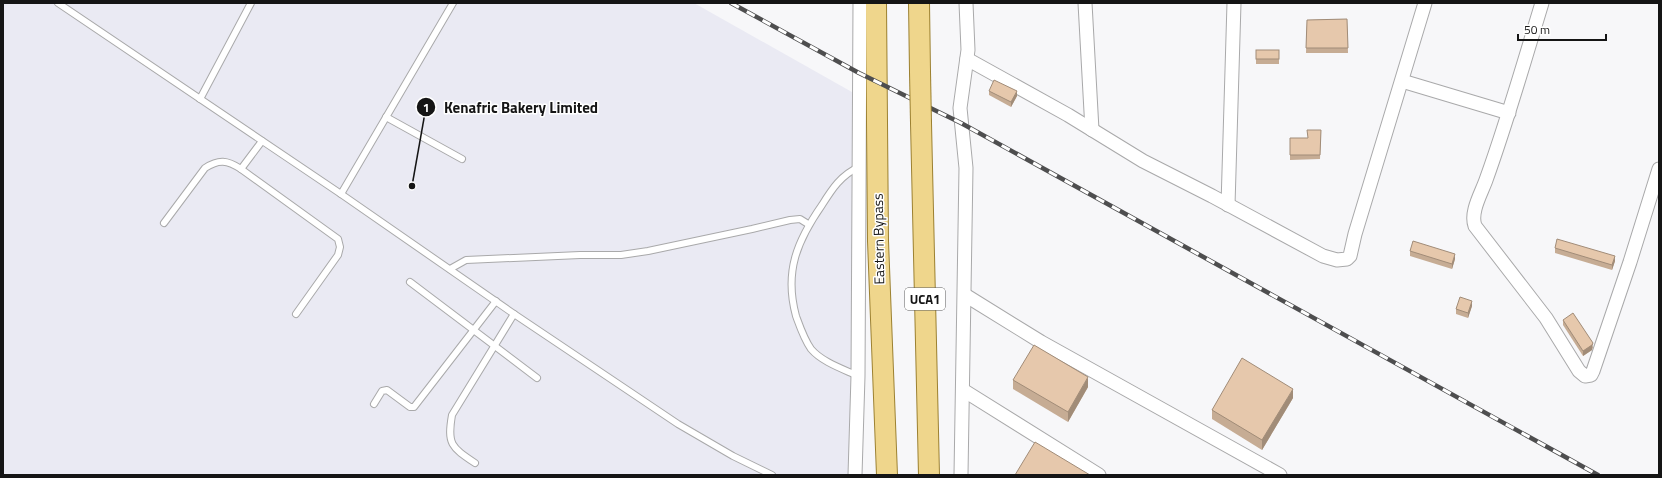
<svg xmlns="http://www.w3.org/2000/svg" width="1662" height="478" font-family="'Titillium Web',sans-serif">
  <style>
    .built { fill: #eaeaf3 }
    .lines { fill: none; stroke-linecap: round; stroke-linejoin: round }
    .lane-casing { stroke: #a9a9aa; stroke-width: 8 }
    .street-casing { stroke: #a9a9aa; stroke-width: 15 }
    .primary-casing { stroke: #9c8131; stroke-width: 22 }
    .lane { stroke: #fff; stroke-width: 6 }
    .street { stroke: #fff; stroke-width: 13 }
    .primary { stroke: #efd68c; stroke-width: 20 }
    .rail-casing { stroke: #4e4e4f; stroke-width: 4.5 }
    .rail { stroke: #fff; stroke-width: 3; stroke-dasharray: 9; stroke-linecap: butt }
    .primary-bridge-casing { stroke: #9c8131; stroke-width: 22; stroke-linecap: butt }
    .primary-bridge { stroke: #efd68c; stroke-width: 20 }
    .wall { fill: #c6ac94 }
    .shaded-wall { fill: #a18c78 }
    .building { fill: #e6c8ac; stroke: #a18c78 }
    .labels { text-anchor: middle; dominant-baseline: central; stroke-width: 3; stroke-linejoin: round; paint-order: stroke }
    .shield { fill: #fff; stroke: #5b5b5b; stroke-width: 1 }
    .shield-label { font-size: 13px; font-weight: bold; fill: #151515 }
    .street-label { font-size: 14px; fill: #151515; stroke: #fff }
    .leader { fill: none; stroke: #151515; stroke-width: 1.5 }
    .callout-dot { fill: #151515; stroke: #fff; stroke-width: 1.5 }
    .mark-label { font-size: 12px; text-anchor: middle; font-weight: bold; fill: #fff }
    .callout-label { font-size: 15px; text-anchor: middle; font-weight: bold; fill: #151515; stroke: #fff; stroke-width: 3; stroke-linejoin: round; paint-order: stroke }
  </style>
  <rect width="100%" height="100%" fill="#f7f7f9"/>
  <!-- built -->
  <polygon class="built" points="3,3 694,3 859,96 854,475 3,475"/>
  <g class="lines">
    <!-- lane casing -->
    <g class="lane-casing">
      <g id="lane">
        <polyline points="58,3 341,194 514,314 678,424 733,456 772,475"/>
        <polyline points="200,99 251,3"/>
        <polyline points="386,117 462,159"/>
        <polyline points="241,169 262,141"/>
        <polyline points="341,194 453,3"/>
        <path d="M 164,223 L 205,168 C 219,159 227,160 241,169 L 338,239 L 340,247 L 338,255 L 296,314"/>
        <polyline points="450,269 466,260 580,255 621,255 648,251 752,229 790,220 800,219 808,224"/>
        <polyline points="410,282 537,378"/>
        <path d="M 858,376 C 843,369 822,362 811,349 C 804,339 800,327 796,316 C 784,272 797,241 822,205 C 832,189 841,175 859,167"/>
        <polyline points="374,404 382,391 387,390 410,407 414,407 496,301"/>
        <path d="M 475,463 C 451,447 447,444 452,415 L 514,314"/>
      </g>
    </g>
    <!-- street casing -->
    <g class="street-casing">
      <g id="street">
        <polyline points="1085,3 1092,130"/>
        <path d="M 1542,3 C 1524,62 1507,122 1486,180 C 1481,194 1470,212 1475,226 L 1546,318 L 1579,371 L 1585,376 L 1591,375 L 1593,371 L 1630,262 L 1659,169"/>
        <polyline points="967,59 1068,115 1143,161 1212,196 1323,256 1337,260 1347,259 1350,256 1355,234 1425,3"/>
        <polyline points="1402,81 1509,113"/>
        <polyline points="1228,205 1234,3"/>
        <polyline points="965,295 1041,342 1280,475"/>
        <polyline points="963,390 1099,475"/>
        <polyline points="855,475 858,376 860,3"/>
        <polyline points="961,475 966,168 960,108 968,50 966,3"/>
      </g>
    </g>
    <!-- primary casing -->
    <g class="primary-casing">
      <g id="primary">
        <polyline points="876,3 878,241 887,475"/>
        <polyline points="919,3 920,72"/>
        <polyline points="921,123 929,475"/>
      </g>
    </g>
    <!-- lane -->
    <use href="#lane" class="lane"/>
    <!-- street -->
    <use href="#street" class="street"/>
    <!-- primary -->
    <use href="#primary" class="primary"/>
    <!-- rail casing -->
    <g class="rail-casing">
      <polyline id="rail" points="731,3 859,73 961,123 1598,475"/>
    </g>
    <!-- rail -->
    <use href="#rail" class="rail"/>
    <!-- primary-bridge casing -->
    <g class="primary-bridge-casing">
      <polyline id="primary-bridge" points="920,72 921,123"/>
    </g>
    <!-- primary-bridge -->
    <use href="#primary-bridge" class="primary-bridge"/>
  </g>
  <!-- wall -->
  <g class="wall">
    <polygon points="1347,19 1348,53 1306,53 1307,20"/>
    <rect x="1256" y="50" width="23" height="14"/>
    <polygon points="989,91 1017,96 1011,107 989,95"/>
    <polygon points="1321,130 1320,159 1290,160 1290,138 1308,138"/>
    <polygon points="1555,248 1615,261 1612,270 1555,253"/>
    <polygon points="1410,251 1455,259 1452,269 1410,256"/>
    <polygon points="1472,306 1468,318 1456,314 1456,309"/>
    <polygon points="1563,320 1593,347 1592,350 1583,356 1563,325"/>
    <polygon points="1013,380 1088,387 1068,422 1013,389"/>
    <polygon points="1293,398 1262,450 1212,419 1212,410"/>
  </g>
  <!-- shaded-wall -->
  <g class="shaded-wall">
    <polygon points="1017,91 1017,96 1011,107 1011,102"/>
    <polygon points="1455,254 1455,259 1452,269 1452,264"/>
    <polygon points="1615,256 1615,261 1612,270 1612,265"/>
    <polygon points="1472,301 1472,306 1468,318 1468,313"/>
    <polygon points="1593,343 1592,350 1583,356 1583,351"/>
    <polygon points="1088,377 1088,387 1068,422 1068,412"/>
    <polygon points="1293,389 1293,398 1262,450 1262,440"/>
  </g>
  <!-- building -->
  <g class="building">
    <polygon points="1347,19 1348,48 1306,48 1307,20"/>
    <rect x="1256" y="50" width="23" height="9"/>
    <polygon points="994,80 1017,91 1011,102 989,91"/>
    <polygon points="1307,130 1321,130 1320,155 1290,155 1290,138 1308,138"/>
    <polygon points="1557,239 1615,256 1612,265 1555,248"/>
    <polygon points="1413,241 1455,254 1452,264 1410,251"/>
    <polygon points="1460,297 1472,301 1468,313 1456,309"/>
    <polygon points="1573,313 1593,343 1592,345 1583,351 1563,320"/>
    <polygon points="1034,345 1088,377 1068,412 1013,380"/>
    <polygon points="1242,358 1293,389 1262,440 1212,410"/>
    <polygon points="1035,442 1090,475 1015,475"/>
  </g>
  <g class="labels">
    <!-- shield labels -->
    <rect class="shield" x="905" y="288" width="40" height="22" rx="3"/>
    <g class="shield-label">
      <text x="925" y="299">UCA1</text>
    </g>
    <!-- street labels -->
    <g class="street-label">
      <text transform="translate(878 239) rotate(-91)">Eastern Bypass</text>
    </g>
  </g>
  <!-- callouts -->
  <path class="leader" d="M412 186L426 107"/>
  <g class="callout-dot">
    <circle cx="412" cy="186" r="4"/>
    <circle cx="426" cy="107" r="10"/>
  </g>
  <g class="mark-label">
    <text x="426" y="112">1</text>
  </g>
  <g class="callout-label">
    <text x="521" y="113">Kenafric Bakery Limited</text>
  </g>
  <!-- border -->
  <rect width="1662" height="478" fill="none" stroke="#151515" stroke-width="8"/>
  <!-- scale -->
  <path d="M1518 34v6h88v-6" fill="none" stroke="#151515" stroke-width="2"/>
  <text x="1524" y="34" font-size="12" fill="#151515" stroke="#ffffff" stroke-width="3" paint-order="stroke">50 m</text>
</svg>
